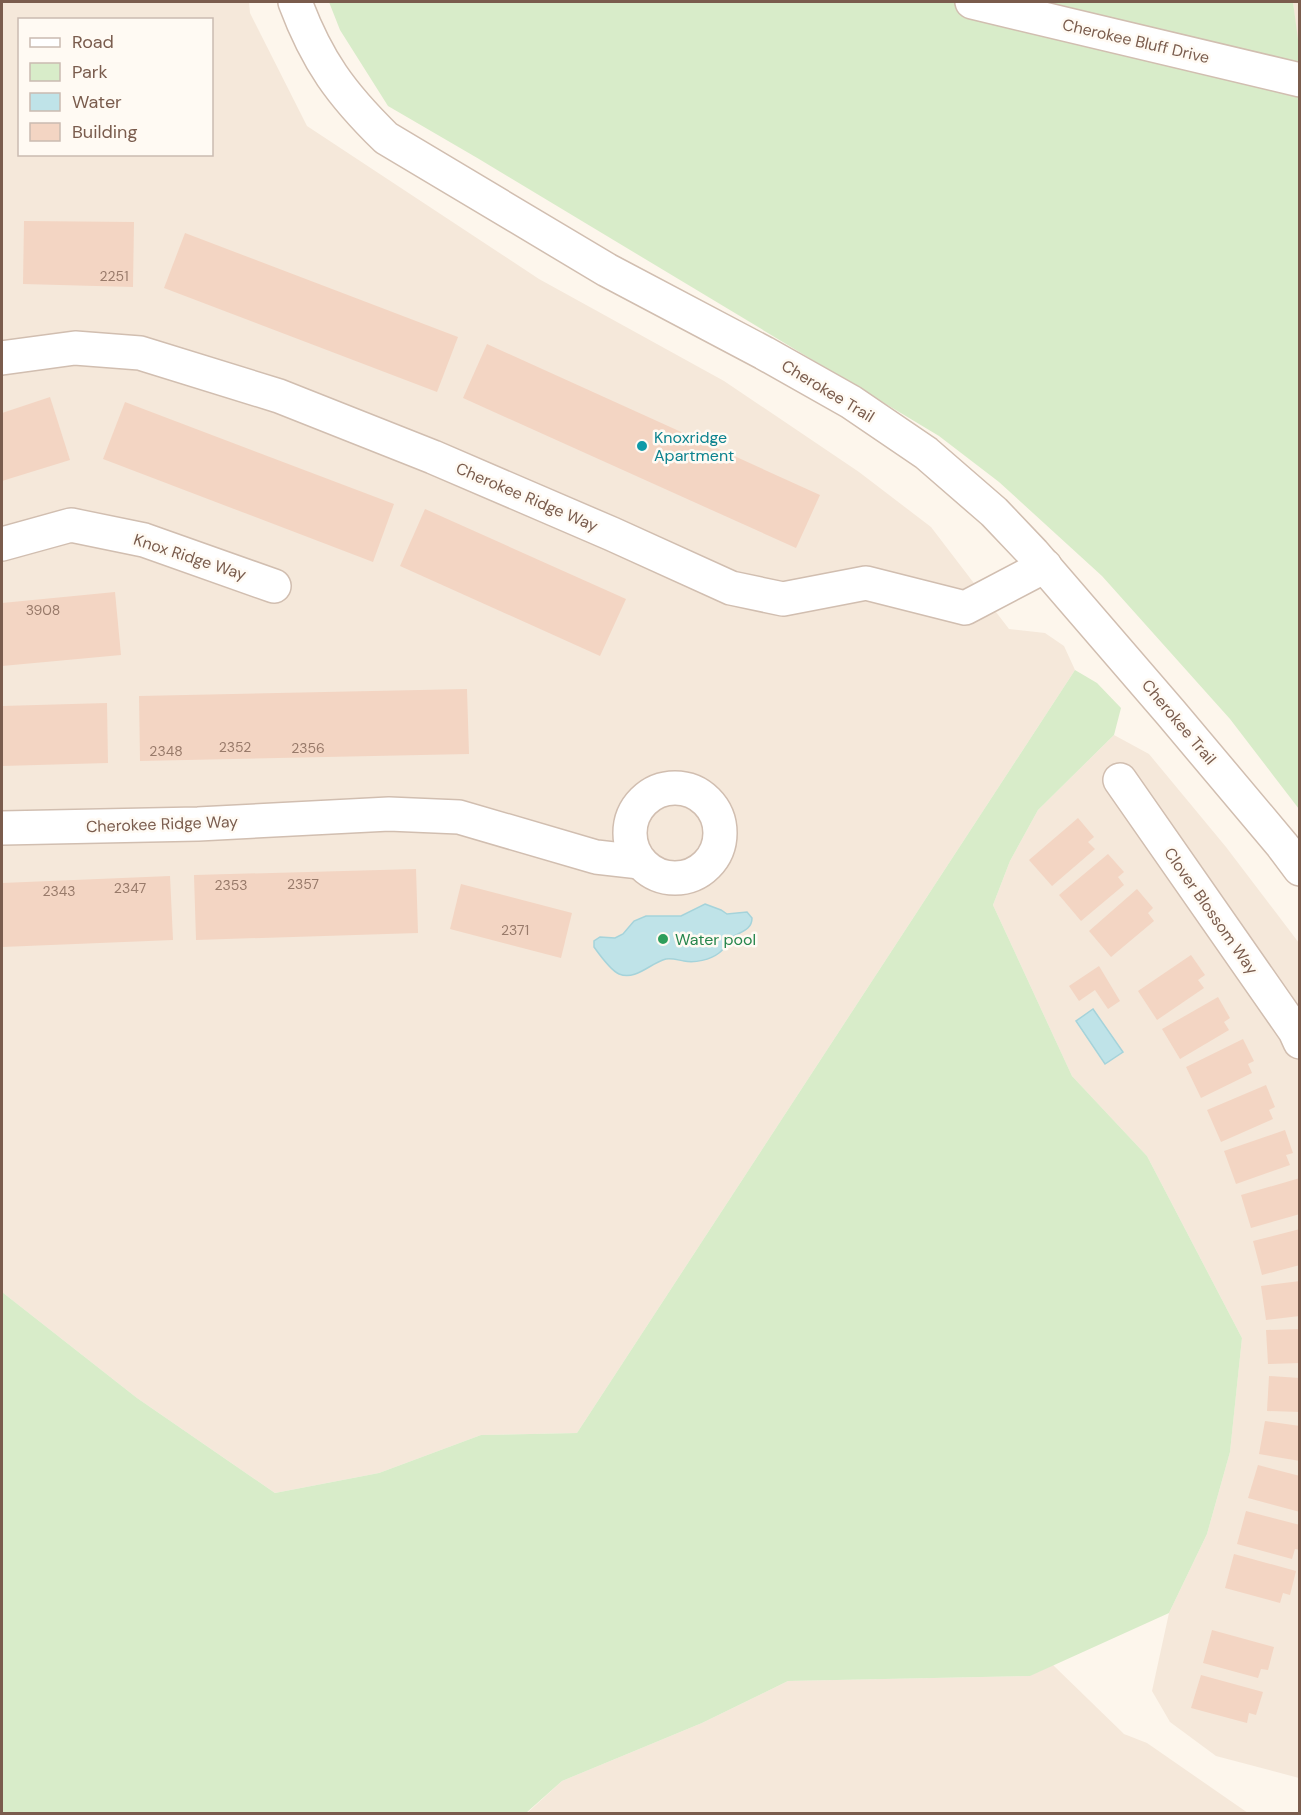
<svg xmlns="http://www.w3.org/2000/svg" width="1301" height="1815" font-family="'DM Sans',sans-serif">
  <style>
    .residential { fill: #f5e8da; fill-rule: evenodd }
    .green { fill: #d8ecc9 }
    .water { fill: #bfe3e8; stroke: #a5d3da; stroke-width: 1.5 }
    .building { fill: #f3d5c3 }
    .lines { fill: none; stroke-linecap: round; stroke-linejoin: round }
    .minor-casing { stroke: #d1beb0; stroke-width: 36 }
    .minor { stroke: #fff; stroke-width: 33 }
    .culture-dot { fill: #0f9aa8; stroke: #fffaf3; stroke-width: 2 }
    .leisure-dot { fill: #2e9e5b; stroke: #fffaf3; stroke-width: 2 }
    .labels { text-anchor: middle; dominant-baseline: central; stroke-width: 5; stroke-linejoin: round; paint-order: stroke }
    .number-label { font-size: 14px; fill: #987a6a }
    .street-label { font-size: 16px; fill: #7a5c4d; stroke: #fffaf3 }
    .culture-label { font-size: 16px; fill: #0d838f; stroke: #fffaf3; text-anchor: start }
    .leisure-label { font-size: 16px; fill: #27864d; stroke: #fffaf3; text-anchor: start }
  </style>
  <rect width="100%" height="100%" fill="#fdf6ec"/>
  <!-- residential -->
  <g class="residential">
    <path d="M 2,2 L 249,2 L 250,13 L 307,126 L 539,279 L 724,381 L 859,472 L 931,527 L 1009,629 L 1045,633 L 1064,646 L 1075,670 L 577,1433 L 481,1435 L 379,1473 L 275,1493 L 137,1398 L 2,1292 ZM 20,20 L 212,20 L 212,154 L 20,154 Z"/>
    <polygon points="1293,2 1299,2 1299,54"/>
    <polygon points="1114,735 1149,754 1226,847 1299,943 1299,1778 1216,1756 1170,1722 1152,1691 1169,1613 1207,1534 1230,1452 1242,1338 1147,1156 1072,1076 993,905 1010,861 1038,810"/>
    <polygon points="1053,1665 1124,1734 1147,1743 1248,1813 526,1814 562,1781 702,1723 788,1681 1029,1676"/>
  </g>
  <!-- green -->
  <g class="green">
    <polygon points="329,2 1293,2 1300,54 1299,809 1230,719 1102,576 999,482 939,436 479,159 388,106 340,30"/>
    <polygon points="1075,670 1097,683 1121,708 1114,735 1038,810 1010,861 993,905 1072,1076 1147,1156 1242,1338 1230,1452 1207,1534 1169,1613 1030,1676 788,1681 702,1723 562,1781 526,1813 2,1813 2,1292 137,1398 275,1493 379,1473 481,1435 577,1433"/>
  </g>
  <!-- water -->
  <g class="water">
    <path d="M 705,904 L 721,910 L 727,914 L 747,912 L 752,918 C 752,929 743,931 734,936 C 728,940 725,949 719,953 C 710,960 695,963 684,961 C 678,960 672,958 666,959 C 650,963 636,981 619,974 C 612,971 599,954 594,947 L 594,941 L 600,937 L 615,938 L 623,934 L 634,921 L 646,916 L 681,916 Z"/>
    <polygon points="1093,1009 1123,1052 1105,1064 1076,1021"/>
  </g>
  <!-- building -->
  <g class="building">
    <polygon points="24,221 134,222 133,287 23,284"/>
    <polygon points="185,233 458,337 437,392 164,288"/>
    <polygon points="487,344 820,495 796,548 463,398"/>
    <polygon points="50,397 70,460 2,481 2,413"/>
    <polygon points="125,402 394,504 373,562 103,459"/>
    <polygon points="425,509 626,599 600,656 400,566"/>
    <polygon points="115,592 121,655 2,666 2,603"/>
    <polygon points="467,689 469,754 140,761 139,696"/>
    <polygon points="107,703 108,763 2,766 2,706"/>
    <polygon points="1078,818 1094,837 1088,842 1095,849 1052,886 1029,860"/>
    <polygon points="1108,854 1124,872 1118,877 1124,885 1081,921 1059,895"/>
    <polygon points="416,869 418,933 196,940 194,875"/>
    <polygon points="170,876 173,940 2,947 2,883"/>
    <polygon points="461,884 572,913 561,958 450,929"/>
    <polygon points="1137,889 1153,908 1148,913 1154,921 1111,957 1089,931"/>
    <polygon points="1191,955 1205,975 1198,980 1204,988 1157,1020 1138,991"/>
    <polygon points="1099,966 1120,1001 1108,1009 1095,990 1079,1001 1069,986"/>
    <polygon points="1218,997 1230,1018 1224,1022 1229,1030 1180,1059 1162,1029"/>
    <polygon points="1243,1039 1254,1061 1248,1064 1252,1073 1201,1098 1186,1067"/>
    <polygon points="1266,1085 1275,1107 1269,1110 1273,1119 1221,1142 1207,1110"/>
    <polygon points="1285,1130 1293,1153 1286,1155 1290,1165 1236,1184 1224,1151"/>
    <polygon points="1300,1178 1300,1214 1251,1228 1241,1195"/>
    <polygon points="1300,1229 1300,1265 1262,1275 1253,1241"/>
    <polygon points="1300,1281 1300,1316 1266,1320 1261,1286"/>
    <polygon points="1300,1329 1300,1363 1268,1364 1266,1330"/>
    <polygon points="1269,1376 1300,1378 1300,1412 1267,1411"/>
    <polygon points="1265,1421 1300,1426 1300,1461 1259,1454"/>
    <polygon points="1258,1465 1300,1476 1300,1512 1248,1498"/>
    <polygon points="1246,1511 1300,1525 1300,1550 1295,1549 1292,1559 1237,1544"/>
    <polygon points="1234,1554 1296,1571 1290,1595 1283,1593 1280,1603 1225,1588"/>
    <polygon points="1212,1630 1274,1647 1268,1670 1261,1669 1258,1678 1203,1663"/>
    <polygon points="1201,1675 1263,1692 1256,1715 1249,1713 1247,1723 1191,1708"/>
  </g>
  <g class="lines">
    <!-- minor casing -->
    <g class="minor-casing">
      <g id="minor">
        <path d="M 295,2 C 317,61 341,94 386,138 L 607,270 L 764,353 L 851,402 L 926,453 L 994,512 L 1033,553 L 1171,713 L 1282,845 L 1300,869"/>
        <polyline points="972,2 1300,80"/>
        <polyline points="2,358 75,348 140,353 279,396 433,457 612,534 731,588 783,599 866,583 965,608 1045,566"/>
        <polyline points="2,544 71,525 144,540 274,586"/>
        <polyline points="1120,780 1295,1031 1300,1042"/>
        <circle cx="675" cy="833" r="45"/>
        <polyline points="2,828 198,824 389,814 459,817 596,857 640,862"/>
      </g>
    </g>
    <!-- minor -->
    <use href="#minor" class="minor"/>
  </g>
  <!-- markers -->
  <circle class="culture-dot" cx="642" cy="446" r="6"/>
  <circle class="leisure-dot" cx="663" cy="939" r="6"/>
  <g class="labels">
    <!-- number labels -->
    <g class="number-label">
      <text x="114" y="276">2251</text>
      <text x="43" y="610">3908</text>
      <text x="235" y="747">2352</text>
      <text x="308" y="748">2356</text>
      <text x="166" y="751">2348</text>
      <text x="303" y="884">2357</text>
      <text x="231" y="885">2353</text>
      <text x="130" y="888">2347</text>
      <text x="59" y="891">2343</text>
      <text x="515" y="930">2371</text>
    </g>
    <!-- street labels -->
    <g class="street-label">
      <text transform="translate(1136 41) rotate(13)">Cherokee Bluff Drive</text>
      <text transform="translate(828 391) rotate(31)">Cherokee Trail</text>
      <text transform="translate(527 497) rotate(23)">Cherokee Ridge Way</text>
      <text transform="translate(190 557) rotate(18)">Knox Ridge Way</text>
      <text transform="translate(1179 722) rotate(50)">Cherokee Trail</text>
      <text transform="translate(162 824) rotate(-2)">Cherokee Ridge Way</text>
      <text transform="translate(1211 911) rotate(55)">Clover Blossom Way</text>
    </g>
    <!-- culture labels -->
    <g class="culture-label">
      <text x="654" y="437">Knoxridge<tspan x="654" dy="18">Apartment</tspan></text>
    </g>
    <!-- leisure labels -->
    <g class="leisure-label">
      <text x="675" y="939">Water pool</text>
    </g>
  </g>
  <!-- border -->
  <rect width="1301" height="1815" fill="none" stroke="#7a5c4d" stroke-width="6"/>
  <!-- legend -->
  <rect x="18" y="18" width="195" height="138" fill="#fffaf3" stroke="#cabbb1" stroke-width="1.5"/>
  <rect x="30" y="38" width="30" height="9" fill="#ffffff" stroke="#cabbb1" stroke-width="1.5"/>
  <text x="72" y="48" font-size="18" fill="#7a5c4d">Road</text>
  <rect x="30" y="63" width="30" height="18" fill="#d8ecc9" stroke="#cabbb1" stroke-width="1.5"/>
  <text x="72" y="78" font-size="18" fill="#7a5c4d">Park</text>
  <rect x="30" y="93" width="30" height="18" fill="#bfe3e8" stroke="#cabbb1" stroke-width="1.5"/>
  <text x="72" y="108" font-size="18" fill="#7a5c4d">Water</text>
  <rect x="30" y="123" width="30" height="18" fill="#f3d5c3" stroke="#cabbb1" stroke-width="1.5"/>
  <text x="72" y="138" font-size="18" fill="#7a5c4d">Building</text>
</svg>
